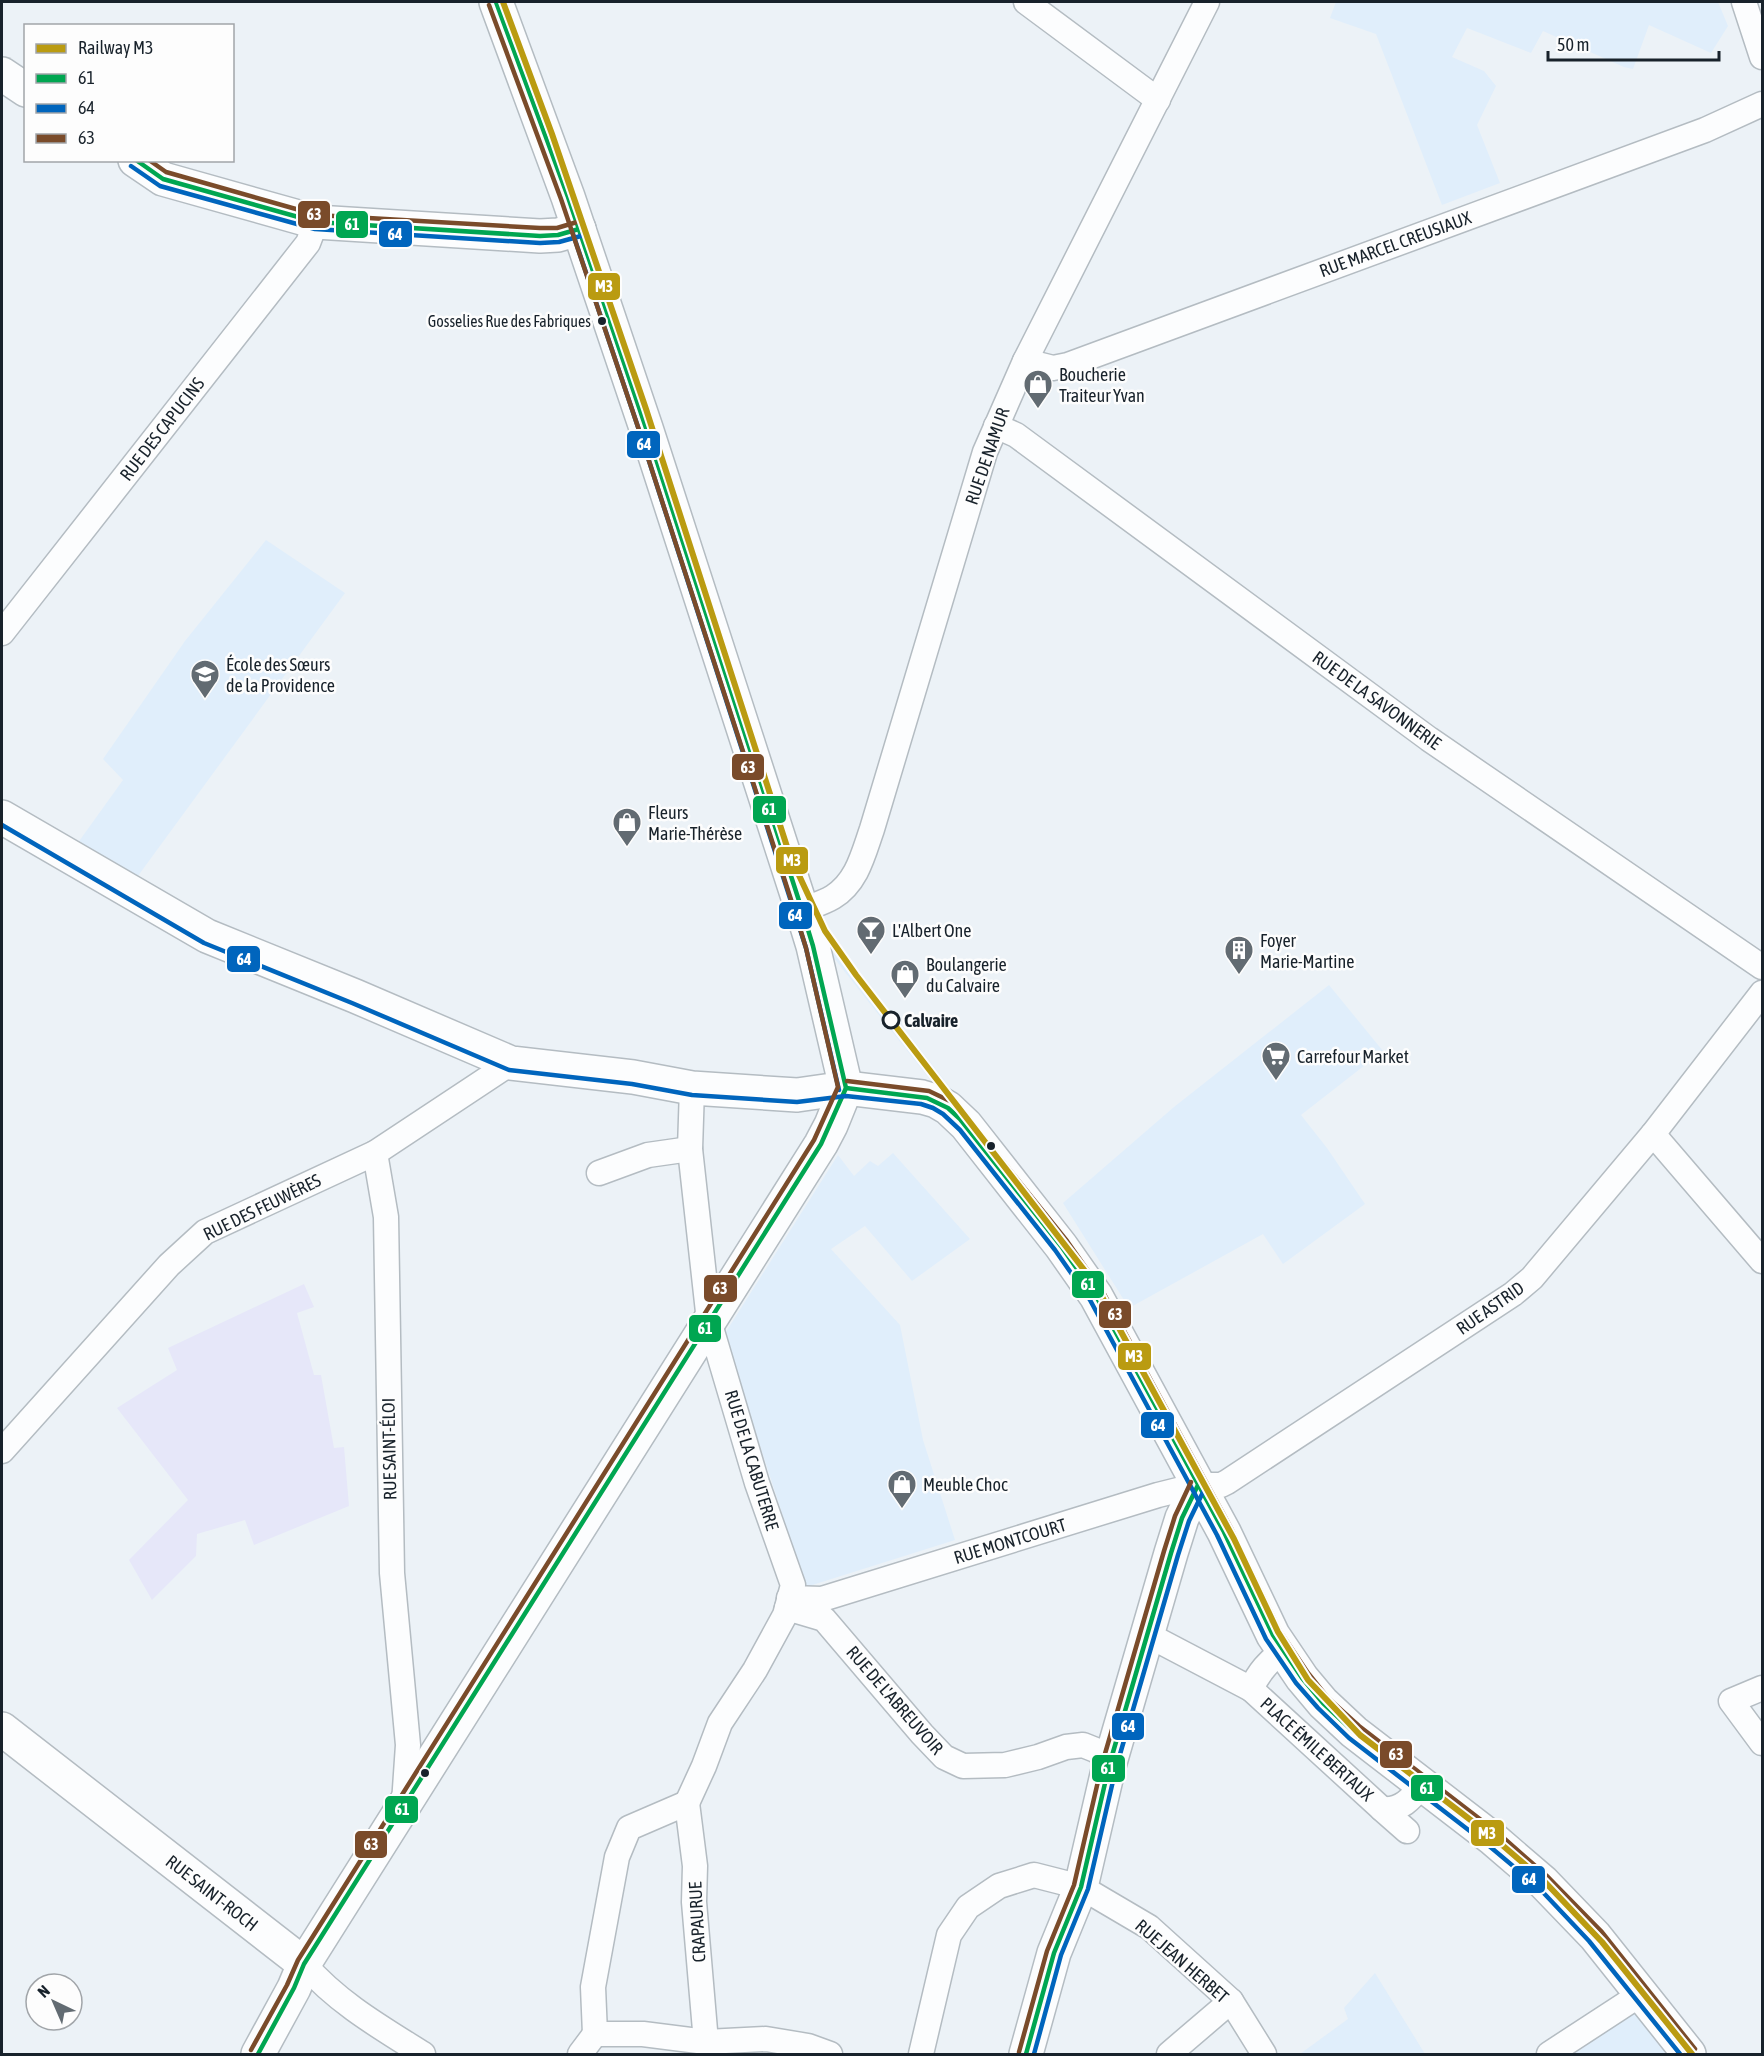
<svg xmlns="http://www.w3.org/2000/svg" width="1764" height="2056" font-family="'Asap Condensed',sans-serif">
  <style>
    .built { fill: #e0eefb }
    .green { fill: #e6e7f9 }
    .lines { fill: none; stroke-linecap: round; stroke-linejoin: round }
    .street-casing { stroke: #b4bcc2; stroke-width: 27 }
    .secondary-casing { stroke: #b4bcc2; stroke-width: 36 }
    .street { stroke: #fcfdfe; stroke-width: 24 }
    .secondary { stroke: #fcfdfe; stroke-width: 33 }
    .bus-1-casing { stroke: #fdfdfd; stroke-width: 9 }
    .bus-2-casing { stroke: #fdfdfd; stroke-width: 9 }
    .bus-3-casing { stroke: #fdfdfd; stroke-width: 9 }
    .bus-1 { stroke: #00a651; stroke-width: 4.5 }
    .bus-2 { stroke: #0065bd; stroke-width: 4.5 }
    .bus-3 { stroke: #7a4b2a; stroke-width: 4.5 }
    .rail-1-casing { stroke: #fdfdfd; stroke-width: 10 }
    .rail-1 { stroke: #ba9b11; stroke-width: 6 }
    .bus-dot { fill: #18222b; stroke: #fdfdfd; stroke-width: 2 }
    .stop-dot { fill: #fdfdfd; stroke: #18222b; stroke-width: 3 }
    .labels { text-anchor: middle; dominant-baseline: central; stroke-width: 5; stroke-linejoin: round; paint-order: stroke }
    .bus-label { font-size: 16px; fill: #18222b; stroke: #fdfdfd; text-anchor: end }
    .street-label { font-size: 18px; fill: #18222b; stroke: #fdfdfd }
    .poi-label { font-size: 18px; fill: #18222b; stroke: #fdfdfd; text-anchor: start }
    .stop-label { font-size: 18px; font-weight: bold; fill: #18222b; stroke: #fdfdfd; text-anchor: start }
    .line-badge { stroke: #fdfdfd; stroke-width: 2 }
    .badge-label { font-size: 16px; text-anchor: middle; font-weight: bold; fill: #fff }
  </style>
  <rect width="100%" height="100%" fill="#ecf2f7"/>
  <!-- built -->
  <g class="built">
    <polygon points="1336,2 1718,2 1728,26 1711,53 1649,25 1633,69 1624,67 1543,31 1531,53 1467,28 1452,57 1484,71 1496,86 1477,125 1500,183 1442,205 1376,34 1330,18"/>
    <polygon points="266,540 345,593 135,880 77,844 123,780 103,759 185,641"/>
    <polygon points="833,938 963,1104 936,1087 834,958"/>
    <polygon points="1329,985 1383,1051 1301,1115 1327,1148 1365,1204 1283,1264 1263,1234 1129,1308 1063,1203 1174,1107"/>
    <polygon points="893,1153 970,1239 912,1281 865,1226 831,1249 900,1325 923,1440 955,1540 806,1587 724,1335 838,1155 854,1176 870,1161 878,1166"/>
    <polygon points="1375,1973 1425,2054 1300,2054 1348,2019 1344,2008"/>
    <polygon points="1634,2008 1672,2054 1562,2054"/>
  </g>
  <!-- green -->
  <polygon class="green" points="304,1284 314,1307 297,1313 314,1375 321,1375 334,1448 344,1447 349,1506 254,1545 245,1520 197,1534 196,1556 152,1600 129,1560 188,1500 117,1408 177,1370 168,1348"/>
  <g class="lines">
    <!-- street casing -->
    <g class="street-casing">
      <g id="street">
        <polyline points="1026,2 1158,100"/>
        <polyline points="1744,2 1762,57"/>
        <polyline points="1025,361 1053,368 1068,365 1705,130 1762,104"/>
        <polyline points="996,426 1016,435 1429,739 1762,967"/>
        <polyline points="2,633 308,243 316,222"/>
        <path d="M 802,910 C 812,906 823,903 833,897 C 857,882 863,855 872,829 L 985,452 L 1025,361 L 1207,2"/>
        <polyline points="1653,1134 1762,1261"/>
        <polyline points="375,1153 386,1217 392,1573 408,1745 404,1803"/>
        <polyline points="599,1173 648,1155 690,1149"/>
        <polyline points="2,1451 169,1265 205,1232 375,1153 511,1063"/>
        <polyline points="789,1598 822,1599 1158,1495 1198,1485 1221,1485 1227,1482 1513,1294 1532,1278 1653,1134 1762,993"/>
        <polyline points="787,1608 824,1619 922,1734 944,1757 963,1766 1005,1765 1038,1757 1066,1747 1083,1745 1098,1751 1109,1766"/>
        <polyline points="1148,1635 1251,1689"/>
        <path d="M 1282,1651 C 1268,1662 1259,1672 1251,1689 L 1382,1809 C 1401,1811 1411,1799 1422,1785"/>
        <polyline points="1762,1688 1731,1701 1762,1743"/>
        <polyline points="687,1803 704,1766 720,1723 755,1670 785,1615 793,1585 757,1483 709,1321 690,1149 692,1088"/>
        <polyline points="687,1803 695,1866 694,1902 706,2042"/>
        <polyline points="1382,1809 1407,1831"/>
        <path d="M 304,1964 C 338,2003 380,2027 423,2054"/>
        <polyline points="595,2034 593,1987 617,1857 629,1828 687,1803"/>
        <polyline points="595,2034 643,2034 706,2042 766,2039 808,2046 830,2054"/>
        <polyline points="580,2054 595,2034"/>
        <polyline points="921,2054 949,1935 968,1907 999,1886 1034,1875 1081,1887 1149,1927 1231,2001 1264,2054"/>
        <polyline points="1169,2054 1231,2001"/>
        <polyline points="1549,2054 1641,1994"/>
      </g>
    </g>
    <!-- secondary casing -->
    <g class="secondary-casing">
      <g id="secondary">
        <polyline points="2,74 26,90"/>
        <polyline points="135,160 163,179 316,222 540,236 558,235 579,229"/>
        <polyline points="2,817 207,936 355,996 511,1063 633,1077 692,1088 797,1095 846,1088 922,1097 936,1101 948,1108 966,1125 1061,1246 1096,1296 1224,1532 1273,1635 1302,1678 1323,1703 1354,1732 1493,1839 1543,1882 1595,1936 1689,2054"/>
        <polyline points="2,1729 304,1964"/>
        <polyline points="258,2054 294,1988 304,1964 821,1144 831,1125 846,1088 813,946 802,910 646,428 568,197 496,2"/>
        <polyline points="1026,2054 1054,1953 1081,1887 1109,1766 1171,1553 1182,1518 1198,1485"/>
      </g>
    </g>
    <!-- street -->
    <use href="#street" class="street"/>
    <!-- secondary -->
    <use href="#secondary" class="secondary"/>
    <!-- bus-1 casing -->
    <g class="bus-1-casing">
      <g id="bus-1">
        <polyline points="136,160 163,179 316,222 540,236 558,235 579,229"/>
        <polyline points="846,1088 927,1098 948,1108 960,1119 1061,1246 1096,1296 1224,1532 1273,1635 1302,1678 1323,1703 1354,1732 1493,1839 1543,1882 1595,1936 1689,2054"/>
        <polyline points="258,2054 294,1988 304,1964 821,1144 846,1088 813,946 802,910 646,428 568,197 496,2"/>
        <polyline points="1026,2054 1054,1953 1081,1887 1109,1766 1171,1553 1182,1518 1198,1485"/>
      </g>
    </g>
    <!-- bus-2 casing -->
    <g class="bus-2-casing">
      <g id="bus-2">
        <polyline points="131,166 160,186 315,229 540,243 559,242 581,236"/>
        <polyline points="572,231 639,430 806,948 839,1090"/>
        <polyline points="2,825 204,943 352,1003 509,1070 632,1084 692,1095 797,1102 846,1096 921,1104 933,1108 943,1114 960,1130 1055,1250 1090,1300 1217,1535 1266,1639 1296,1683 1318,1708 1349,1738 1488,1845 1538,1887 1589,1941 1680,2054"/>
        <polyline points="1034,2054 1061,1955 1088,1889 1116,1768 1178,1555 1189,1521 1205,1488"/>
      </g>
    </g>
    <!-- bus-3 casing -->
    <g class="bus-3-casing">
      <g id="bus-3">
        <polyline points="149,160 166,172 317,215 540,228 557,228 577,222"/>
        <polyline points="847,1081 929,1091 952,1102 965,1114 1067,1241 1103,1292 1231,1528 1280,1631 1308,1673 1328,1698 1359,1726 1498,1833 1548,1877 1601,1931 1695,2049"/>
        <polyline points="251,2050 287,1985 298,1960 814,1140 838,1087 806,948 795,912 639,430 561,199 489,5"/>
        <polyline points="1019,2052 1047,1951 1074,1885 1102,1764 1164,1551 1175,1516 1191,1482"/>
      </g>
    </g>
    <!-- bus-1 -->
    <use href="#bus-1" class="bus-1"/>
    <!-- bus-2 -->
    <use href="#bus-2" class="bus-2"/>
    <!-- bus-3 -->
    <use href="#bus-3" class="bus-3"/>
    <!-- rail-1 casing -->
    <g class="rail-1-casing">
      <polyline id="rail-1" points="503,2 552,134 646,409 790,856 825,931 856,975 1095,1284 1234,1539 1278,1632 1308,1680 1360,1735 1494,1838 1544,1881 1602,1942 1692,2054"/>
    </g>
    <!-- rail-1 -->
    <use href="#rail-1" class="rail-1"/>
  </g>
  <!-- icons -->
  <defs>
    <g id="shop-pin" transform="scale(1.5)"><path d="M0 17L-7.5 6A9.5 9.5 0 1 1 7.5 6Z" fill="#626b72" stroke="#fdfdfd"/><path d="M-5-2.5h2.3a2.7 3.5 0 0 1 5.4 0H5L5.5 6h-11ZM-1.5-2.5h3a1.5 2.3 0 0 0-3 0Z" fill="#fff"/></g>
    <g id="school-pin" transform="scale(1.5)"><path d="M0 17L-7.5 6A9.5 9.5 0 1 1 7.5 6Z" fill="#626b72" stroke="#fdfdfd"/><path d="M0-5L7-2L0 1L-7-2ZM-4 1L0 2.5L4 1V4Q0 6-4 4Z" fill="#fff"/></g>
    <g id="bar-pin" transform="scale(1.5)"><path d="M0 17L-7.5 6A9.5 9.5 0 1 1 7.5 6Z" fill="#626b72" stroke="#fdfdfd"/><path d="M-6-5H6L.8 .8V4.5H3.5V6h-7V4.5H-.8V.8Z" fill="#fff"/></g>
    <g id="building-pin" transform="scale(1.5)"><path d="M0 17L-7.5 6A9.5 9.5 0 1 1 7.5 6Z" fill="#626b72" stroke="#fdfdfd"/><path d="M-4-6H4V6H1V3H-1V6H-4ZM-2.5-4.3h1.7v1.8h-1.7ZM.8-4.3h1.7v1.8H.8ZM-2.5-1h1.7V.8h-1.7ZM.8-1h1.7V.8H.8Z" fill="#fff"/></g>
    <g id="supermarket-pin" transform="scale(1.5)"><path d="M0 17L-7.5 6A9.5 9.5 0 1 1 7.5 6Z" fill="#626b72" stroke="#fdfdfd"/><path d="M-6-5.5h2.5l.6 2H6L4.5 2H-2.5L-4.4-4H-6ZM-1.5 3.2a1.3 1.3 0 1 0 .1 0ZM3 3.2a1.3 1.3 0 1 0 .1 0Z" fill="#fff"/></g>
  </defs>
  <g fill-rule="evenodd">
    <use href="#shop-pin" x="1038" y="384"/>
    <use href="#school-pin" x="205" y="674"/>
    <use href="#shop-pin" x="627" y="822"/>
    <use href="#bar-pin" x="871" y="930"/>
    <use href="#building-pin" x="1239" y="950"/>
    <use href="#shop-pin" x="905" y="974"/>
    <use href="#supermarket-pin" x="1276" y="1056"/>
    <use href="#shop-pin" x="902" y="1484"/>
  </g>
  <!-- markers -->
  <g class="bus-dot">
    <circle cx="602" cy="321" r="5"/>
    <circle cx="991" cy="1146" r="5"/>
    <circle cx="425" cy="1773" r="5"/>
  </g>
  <circle class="stop-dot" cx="891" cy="1020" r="8"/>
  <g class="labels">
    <!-- bus labels -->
    <g class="bus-label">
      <text x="591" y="321">Gosselies Rue des Fabriques</text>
    </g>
    <!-- street labels -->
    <g class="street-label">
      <text transform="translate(1395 244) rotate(-20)">RUE MARCEL CREUSIAUX</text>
      <text transform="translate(162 429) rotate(-52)">RUE DES CAPUCINS</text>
      <text transform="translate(987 456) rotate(-71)">RUE DE NAMUR</text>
      <text transform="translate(1377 700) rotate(36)">RUE DE LA SAVONNERIE</text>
      <text transform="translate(262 1207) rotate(-26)">RUE DES FEUWÈRES</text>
      <text transform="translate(1490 1308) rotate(-35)">RUE ASTRID</text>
      <text transform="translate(389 1449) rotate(-91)">RUE SAINT-ÉLOI</text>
      <text transform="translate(752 1460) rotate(73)">RUE DE LA CABUTERRE</text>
      <text transform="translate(1010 1541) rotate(-17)">RUE MONTCOURT</text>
      <text transform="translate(895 1700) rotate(49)">RUE DE L'ABREUVOIR</text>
      <text transform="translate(1317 1749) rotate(42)">PLACE ÉMILE BERTAUX</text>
      <text transform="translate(212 1893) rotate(38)">RUE SAINT-ROCH</text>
      <text transform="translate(697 1922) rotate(-93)">CRAPAURUE</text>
      <text transform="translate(1182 1961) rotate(41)">RUE JEAN HERBET</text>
    </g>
    <!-- poi labels -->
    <g class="poi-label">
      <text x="1059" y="374">Boucherie<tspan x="1059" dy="21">Traiteur Yvan</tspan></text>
      <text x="226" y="664">École des Sœurs<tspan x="226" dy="21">de la Providence</tspan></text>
      <text x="648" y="812">Fleurs<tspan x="648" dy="21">Marie-Thérèse</tspan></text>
      <text x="892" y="930">L'Albert One</text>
      <text x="1260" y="940">Foyer<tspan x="1260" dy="21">Marie-Martine</tspan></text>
      <text x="926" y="964">Boulangerie<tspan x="926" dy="21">du Calvaire</tspan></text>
      <text x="1297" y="1056">Carrefour Market</text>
      <text x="923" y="1484">Meuble Choc</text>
    </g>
    <!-- stop labels -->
    <g class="stop-label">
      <text x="904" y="1020">Calvaire</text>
    </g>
  </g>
  <g class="line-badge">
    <rect x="297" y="200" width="34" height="29" rx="6" fill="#7a4b2a"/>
    <rect x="335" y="210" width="34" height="29" rx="6" fill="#00a651"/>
    <rect x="378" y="220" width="35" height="28" rx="6" fill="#0065bd"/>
    <rect x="587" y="272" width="34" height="29" rx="6" fill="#ba9b11"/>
    <rect x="626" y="430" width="35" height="29" rx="6" fill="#0065bd"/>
    <rect x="731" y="753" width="34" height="28" rx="6" fill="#7a4b2a"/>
    <rect x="752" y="795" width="35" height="29" rx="6" fill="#00a651"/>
    <rect x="775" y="846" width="34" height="29" rx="6" fill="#ba9b11"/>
    <rect x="778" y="901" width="35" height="29" rx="6" fill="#0065bd"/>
    <rect x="226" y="945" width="35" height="28" rx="6" fill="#0065bd"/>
    <rect x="1071" y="1270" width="34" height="29" rx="6" fill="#00a651"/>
    <rect x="703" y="1274" width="35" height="29" rx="6" fill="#7a4b2a"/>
    <rect x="1098" y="1300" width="34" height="29" rx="6" fill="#7a4b2a"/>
    <rect x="688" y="1314" width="34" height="29" rx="6" fill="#00a651"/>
    <rect x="1117" y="1342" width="35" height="29" rx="6" fill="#ba9b11"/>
    <rect x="1140" y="1411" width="35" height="28" rx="6" fill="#0065bd"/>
    <rect x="1111" y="1712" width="34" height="29" rx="6" fill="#0065bd"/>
    <rect x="1379" y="1740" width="34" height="29" rx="6" fill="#7a4b2a"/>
    <rect x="1091" y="1754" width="35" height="29" rx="6" fill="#00a651"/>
    <rect x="1410" y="1774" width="34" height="28" rx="6" fill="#00a651"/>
    <rect x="384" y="1795" width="35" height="29" rx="6" fill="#00a651"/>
    <rect x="1470" y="1819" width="35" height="28" rx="6" fill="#ba9b11"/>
    <rect x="354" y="1830" width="34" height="29" rx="6" fill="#7a4b2a"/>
    <rect x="1511" y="1865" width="35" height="29" rx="6" fill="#0065bd"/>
  </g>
  <g class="badge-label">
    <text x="314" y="220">63</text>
    <text x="352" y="230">61</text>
    <text x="395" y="240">64</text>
    <text x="604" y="292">M3</text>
    <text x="644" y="450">64</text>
    <text x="748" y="773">63</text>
    <text x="769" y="815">61</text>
    <text x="792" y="866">M3</text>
    <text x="795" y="921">64</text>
    <text x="244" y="965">64</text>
    <text x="1088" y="1290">61</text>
    <text x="720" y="1294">63</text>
    <text x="1115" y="1320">63</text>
    <text x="705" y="1334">61</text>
    <text x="1134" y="1362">M3</text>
    <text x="1158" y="1431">64</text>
    <text x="1128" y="1732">64</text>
    <text x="1396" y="1760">63</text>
    <text x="1108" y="1774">61</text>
    <text x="1427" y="1794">61</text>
    <text x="402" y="1815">61</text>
    <text x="1487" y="1839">M3</text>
    <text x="371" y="1850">63</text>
    <text x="1529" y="1885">64</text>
  </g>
  <!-- border -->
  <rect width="1764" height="2056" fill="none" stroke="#18222b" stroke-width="6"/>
  <!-- legend -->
  <rect x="24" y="24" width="210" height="138" fill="#fdfdfd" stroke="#a1a5a9" stroke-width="1.5"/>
  <rect x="36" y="44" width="30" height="9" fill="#ba9b11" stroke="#a1a5a9" stroke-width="1.5"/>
  <text x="78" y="54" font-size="18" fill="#18222b">Railway M3</text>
  <rect x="36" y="74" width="30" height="9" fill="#00a651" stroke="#a1a5a9" stroke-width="1.5"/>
  <text x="78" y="84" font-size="18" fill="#18222b">61</text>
  <rect x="36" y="104" width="30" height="9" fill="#0065bd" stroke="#a1a5a9" stroke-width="1.5"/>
  <text x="78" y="114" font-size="18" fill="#18222b">64</text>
  <rect x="36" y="134" width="30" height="9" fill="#7a4b2a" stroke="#a1a5a9" stroke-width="1.5"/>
  <text x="78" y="144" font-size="18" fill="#18222b">63</text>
  <!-- north arrow -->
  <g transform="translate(54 2002) rotate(316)"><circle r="28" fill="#fdfdfd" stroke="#a1a5a9" stroke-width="1.5"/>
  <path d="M0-4.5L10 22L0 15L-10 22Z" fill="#626b72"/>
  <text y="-9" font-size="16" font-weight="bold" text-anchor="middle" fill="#18222b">N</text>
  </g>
  <!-- scale -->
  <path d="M1548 51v9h171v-9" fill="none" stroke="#18222b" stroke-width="3"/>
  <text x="1557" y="51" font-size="18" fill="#18222b" stroke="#fdfdfd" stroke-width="4.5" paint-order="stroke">50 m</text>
</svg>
